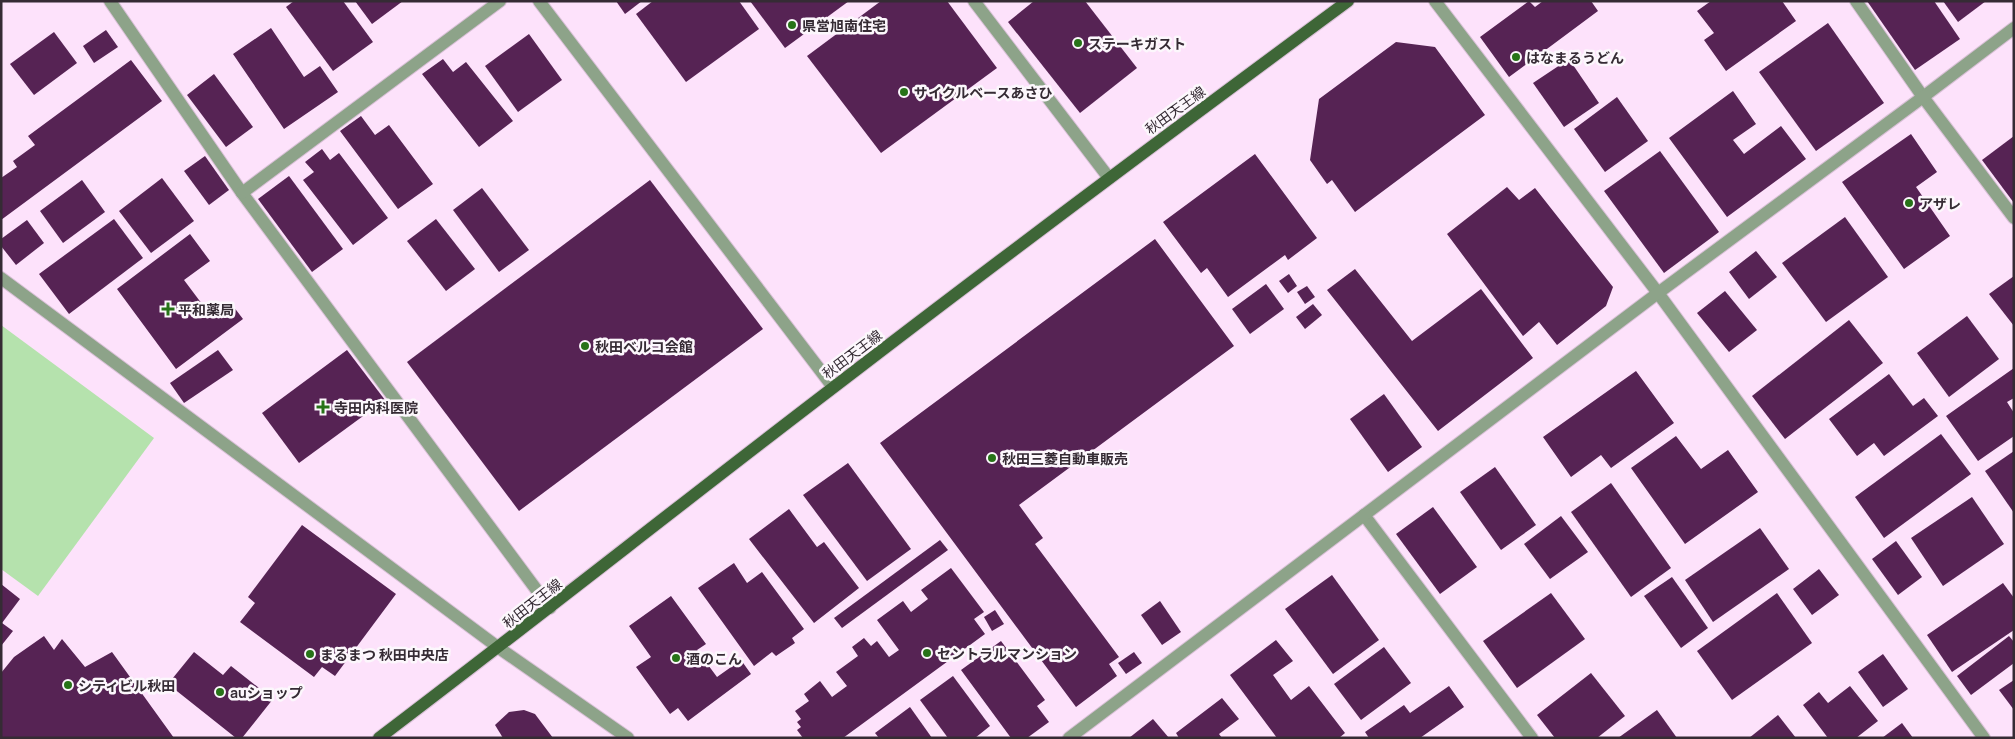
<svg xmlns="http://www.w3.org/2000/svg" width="2015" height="739" font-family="Manrope,'Noto Sans JP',sans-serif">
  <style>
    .green { fill: #b5e2ad }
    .building { fill: #562354 }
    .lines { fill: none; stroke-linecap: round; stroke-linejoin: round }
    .minor-casing { stroke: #d9c1d7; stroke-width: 14 }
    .primary-casing { stroke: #d9c1d7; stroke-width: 14 }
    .minor { stroke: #8da389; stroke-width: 12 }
    .primary { stroke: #3e6637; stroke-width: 12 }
    .poi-dot { fill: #277318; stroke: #fcf7fc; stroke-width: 2 }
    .labels { text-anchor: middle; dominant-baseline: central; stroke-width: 5; stroke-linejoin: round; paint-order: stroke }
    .poi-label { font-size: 14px; font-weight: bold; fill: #352b34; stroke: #fcf7fc; text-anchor: start }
    .street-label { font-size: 14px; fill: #352b34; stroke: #fcf7fc }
  </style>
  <rect width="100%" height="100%" fill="#fde2fb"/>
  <!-- green -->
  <polygon class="green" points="1,325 154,438 38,596 1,569"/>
  <!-- building -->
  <g class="building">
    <polygon points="294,1 343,1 373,42 333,71 286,7"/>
    <polygon points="355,1 403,1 372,24"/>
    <polygon points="616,1 642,1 625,14"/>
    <polygon points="653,1 739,1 759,29 686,82 636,14"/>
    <polygon points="750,1 849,1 785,48"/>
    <polygon points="881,1 947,1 997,68 881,153 807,56"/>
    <polygon points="1034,1 1085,1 1137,68 1080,113 1008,22"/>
    <polygon points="1529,1 1535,7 1543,1 1591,1 1598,11 1509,77 1480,37"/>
    <polygon points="1711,1 1782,1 1796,21 1726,71 1704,40 1714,33 1697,11"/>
    <polygon points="1867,1 1934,1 1960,39 1915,70"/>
    <polygon points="1943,1 1986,1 1958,22"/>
    <polygon points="1828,23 1884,103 1816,151 1759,72"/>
    <polygon points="271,28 304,77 320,66 338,92 284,129 233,54"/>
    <polygon points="106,30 118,47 94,63 83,46"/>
    <polygon points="54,32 77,63 34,95 10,64"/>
    <polygon points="529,34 562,80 518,112 485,66"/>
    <polygon points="1396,42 1435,47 1485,115 1355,212 1332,180 1327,184 1310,160 1319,99"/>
    <polygon points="443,59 453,72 466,62 513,121 479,147 422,74"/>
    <polygon points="1569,59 1599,103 1564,127 1533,83"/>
    <polygon points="131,60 162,101 1,220 1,178 17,167 13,161 35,145 28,136"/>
    <polygon points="214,74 253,127 226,147 187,95"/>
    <polygon points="1733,91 1756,124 1733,140 1744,154 1781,126 1806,159 1727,217 1669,138"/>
    <polygon points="1617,97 1648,141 1605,172 1574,129"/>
    <polygon points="361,116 375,135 389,125 433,184 398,209 340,131"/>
    <polygon points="1911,134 1937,172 1916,187 1950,236 1904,269 1842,182"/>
    <polygon points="2014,136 2014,203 1982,160"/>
    <polygon points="322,149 330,160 339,153 388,218 353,245 303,180 314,172 305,162"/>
    <polygon points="1660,151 1719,232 1664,273 1604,191"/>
    <polygon points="1255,154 1317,238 1288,260 1285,255 1228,297 1207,268 1201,273 1163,222"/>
    <polygon points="205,156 229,190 209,205 184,171"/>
    <polygon points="289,176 343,249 312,272 258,199"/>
    <polygon points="162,178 194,221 151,253 119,211"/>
    <polygon points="82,180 105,212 63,243 40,211"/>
    <polygon points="650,180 763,329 519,511 407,362"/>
    <polygon points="1507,187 1519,200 1535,188 1613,287 1606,306 1557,345 1539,322 1523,336 1447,234"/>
    <polygon points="482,188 529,250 499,272 453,210"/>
    <polygon points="1845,217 1888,277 1826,322 1782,263"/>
    <polygon points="114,219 143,258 69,314 39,274"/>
    <polygon points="436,219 475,269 446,291 407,241"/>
    <polygon points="27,220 44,243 16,265 1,246 1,239"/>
    <polygon points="190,234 210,261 184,280 211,316 230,302 243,319 176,369 117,289"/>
    <polygon points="1155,239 1234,346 1019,505 1043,538 1035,544 1119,657 1109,664 1117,676 1076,707 880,443"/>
    <polygon points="1756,251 1777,277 1749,299 1729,272"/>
    <polygon points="1355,269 1412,341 1481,289 1533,358 1438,431 1327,290"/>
    <polygon points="1289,274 1297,286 1288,293 1279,281"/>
    <polygon points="2014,276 2014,326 1989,294"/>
    <polygon points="1266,284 1284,309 1250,334 1232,309"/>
    <polygon points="1307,286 1315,297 1305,304 1297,292"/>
    <polygon points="1725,291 1757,330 1729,352 1697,313"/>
    <polygon points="1313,304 1322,315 1305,329 1296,317"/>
    <polygon points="1967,316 1999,359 1949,397 1917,353"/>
    <polygon points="1849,320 1883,363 1785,439 1752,396"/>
    <polygon points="218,350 233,370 184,403 170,383"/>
    <polygon points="347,350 385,400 299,463 262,413"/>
    <polygon points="2014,368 2014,398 2007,402 2014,413 2014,436 1978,461 1946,416"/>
    <polygon points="1636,371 1674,423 1611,468 1601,455 1571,477 1543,437"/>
    <polygon points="1889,374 1913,406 1924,398 1938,416 1884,456 1874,443 1857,456 1829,419"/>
    <polygon points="1384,394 1422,447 1388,472 1350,419"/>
    <polygon points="1941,434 1971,474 1884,538 1855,497"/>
    <polygon points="1676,436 1701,469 1728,450 1758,492 1685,544 1631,468"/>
    <polygon points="2014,451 2014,513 1985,471"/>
    <polygon points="848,463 911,549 867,581 803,495"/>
    <polygon points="1495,467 1536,525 1501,550 1460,492"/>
    <polygon points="1611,483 1671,568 1631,597 1571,512"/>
    <polygon points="1972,497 2004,544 1943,586 1911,538"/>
    <polygon points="1433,507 1477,567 1440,594 1396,534"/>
    <polygon points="789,509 817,547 824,542 859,588 814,623 749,539"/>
    <polygon points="1561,516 1588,552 1550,579 1524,544"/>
    <polygon points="302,525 396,594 335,676 322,667 314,677 240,622 255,603 248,597"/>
    <polygon points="1760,528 1789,569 1713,622 1685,580"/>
    <polygon points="940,540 948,550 842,628 834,618"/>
    <polygon points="1896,541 1922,577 1898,595 1872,559"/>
    <polygon points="734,563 747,583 762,572 804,629 792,638 795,643 776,656 772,652 754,666 698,588"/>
    <polygon points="951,568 984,612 974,619 985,634 843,738 803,738 797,730 801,727 797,722 801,719 795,711 809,701 804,694 820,681 832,697 847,686 836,672 858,656 852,647 864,638 871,646 877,641 889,657 899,650 877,620 903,601 911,612 928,599 921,590"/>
    <polygon points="1819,569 1839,595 1812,615 1793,589"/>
    <polygon points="1332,575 1379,640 1333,674 1285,609"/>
    <polygon points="1672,577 1708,628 1681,648 1644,596"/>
    <polygon points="2003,583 2014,598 2014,630 1952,672 1927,635"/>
    <polygon points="1,584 20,599 2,623 13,631 1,646"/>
    <polygon points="1551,593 1585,639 1517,688 1483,641"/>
    <polygon points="1777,593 1812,643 1732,700 1697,651"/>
    <polygon points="671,596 706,644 697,650 717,677 741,660 751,674 688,721 678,708 670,714 636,667 651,657 629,626"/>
    <polygon points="1160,601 1181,632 1162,645 1141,615"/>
    <polygon points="995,610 1004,624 992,631 984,617"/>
    <polygon points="44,636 54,650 62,639 85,667 112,652 174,738 1,738 1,673 14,657"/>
    <polygon points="2009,636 2014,642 2014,663 1971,695 1957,676"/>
    <polygon points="1276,640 1293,661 1273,675 1291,700 1309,686 1345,733 1339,738 1277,738 1230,675"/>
    <polygon points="1001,641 1045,700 1037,706 1049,722 1027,738 1011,738 961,670"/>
    <polygon points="1384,647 1411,683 1361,720 1334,684"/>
    <polygon points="194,652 223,675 231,666 273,699 242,738 236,738 168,684"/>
    <polygon points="1134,652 1142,663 1126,674 1118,663"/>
    <polygon points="1883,654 1908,689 1883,707 1858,672"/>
    <polygon points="1591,673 1625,716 1597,738 1555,738 1537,715"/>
    <polygon points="953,676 990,726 975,738 948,738 920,700"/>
    <polygon points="2014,680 2014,710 1999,690"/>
    <polygon points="1449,686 1464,707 1420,738 1369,738 1365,732 1404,705 1410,713"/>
    <polygon points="1850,686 1878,721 1856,738 1828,738 1803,705 1819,692 1828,703"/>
    <polygon points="1222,698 1239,719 1219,734 1222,738 1179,738 1176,733"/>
    <polygon points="910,707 932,738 879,738 875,733"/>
    <polygon points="524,710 535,714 553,738 503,738 495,725 509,712"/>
    <polygon points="1657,710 1677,738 1618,738"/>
    <polygon points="1778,715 1796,738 1749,738"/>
    <polygon points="1153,719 1169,738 1129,738"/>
    <polygon points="1902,723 1913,738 1882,738"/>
  </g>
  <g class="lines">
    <!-- minor casing -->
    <g class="minor-casing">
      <g id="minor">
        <polyline points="110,1 242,193 550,608"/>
        <polyline points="539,1 833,387"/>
        <polyline points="974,1 1109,178"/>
        <polyline points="1435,1 1658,293 1984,738"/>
        <polyline points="1856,1 1923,97 2014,218"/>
        <polyline points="242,193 500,1"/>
        <polyline points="1,278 499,648 628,738"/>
        <polyline points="1364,515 1532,738"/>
        <polyline points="1069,738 1658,293 1923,97 2014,28"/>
      </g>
    </g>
    <!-- primary casing -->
    <g class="primary-casing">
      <path id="primary" d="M 379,738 C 532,622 682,503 834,387 C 1004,256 1176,128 1348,1"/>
    </g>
    <!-- minor -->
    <use href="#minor" class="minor"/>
    <!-- primary -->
    <use href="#primary" class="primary"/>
  </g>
  <!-- markers -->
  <g class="poi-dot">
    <circle cx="792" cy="25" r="5"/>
    <circle cx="1078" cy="43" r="5"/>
    <circle cx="1516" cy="57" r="5"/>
    <circle cx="904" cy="92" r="5"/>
    <circle cx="1909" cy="203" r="5"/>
    <path d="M165.5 301.5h5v5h5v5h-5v5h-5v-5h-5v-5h5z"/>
    <circle cx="585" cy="346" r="5"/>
    <path d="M320.5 399.5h5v5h5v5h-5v5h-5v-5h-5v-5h5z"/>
    <circle cx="992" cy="458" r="5"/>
    <circle cx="927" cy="653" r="5"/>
    <circle cx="310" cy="654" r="5"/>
    <circle cx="676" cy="658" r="5"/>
    <circle cx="68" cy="685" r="5"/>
    <circle cx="220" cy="692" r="5"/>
  </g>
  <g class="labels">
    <!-- poi labels -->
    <g class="poi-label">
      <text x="802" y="25">県営旭南住宅</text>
      <text x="1088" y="43">ステーキガスト</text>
      <text x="1526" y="57">はなまるうどん</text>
      <text x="914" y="92">サイクルベースあさひ</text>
      <text x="1919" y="203">アザレ</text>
      <text x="178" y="309">平和薬局</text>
      <text x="595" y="346">秋田ベルコ会館</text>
      <text x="334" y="407">寺田内科医院</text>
      <text x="1002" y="458">秋田三菱自動車販売</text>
      <text x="937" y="653">セントラルマンション</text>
      <text x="320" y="654">まるまつ 秋田中央店</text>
      <text x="686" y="658">酒のこん</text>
      <text x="78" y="685">シティビル秋田</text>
      <text x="230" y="692">auショップ</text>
    </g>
    <!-- street labels -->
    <g class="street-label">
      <text transform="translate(1175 110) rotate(-36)">秋田天王線</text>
      <text transform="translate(852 354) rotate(-37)">秋田天王線</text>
      <text transform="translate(532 603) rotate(-38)">秋田天王線</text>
    </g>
  </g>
  <!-- border -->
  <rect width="2015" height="739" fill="none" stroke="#352b34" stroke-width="5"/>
</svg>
